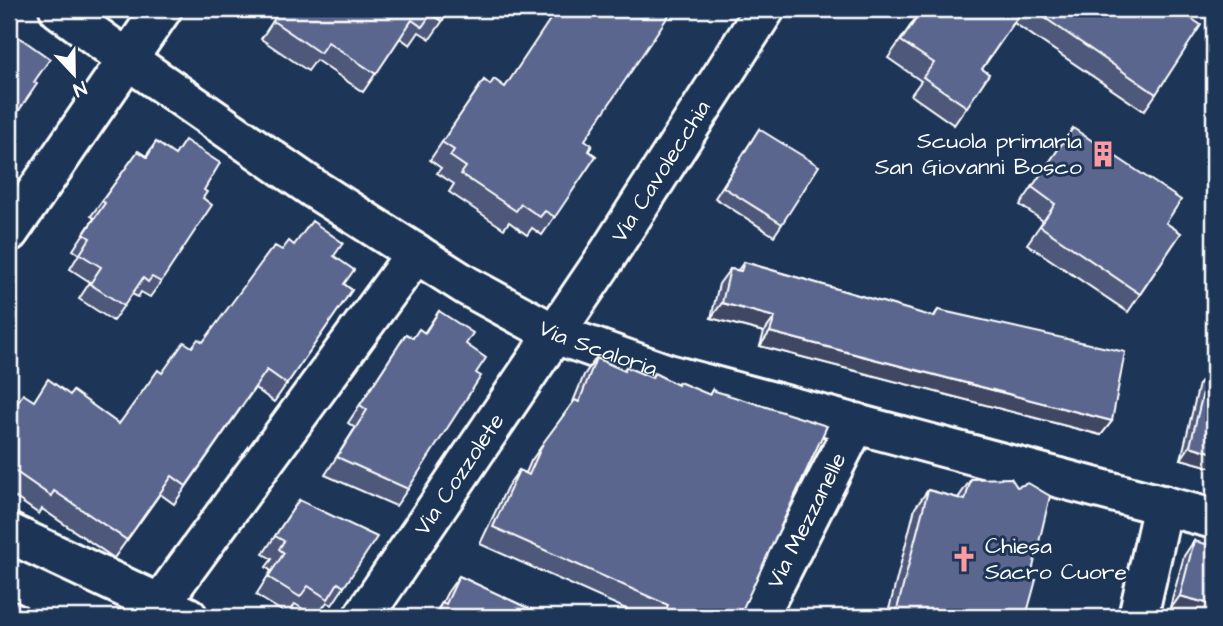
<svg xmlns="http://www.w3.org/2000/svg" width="1223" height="626" font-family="'Architects Daughter',sans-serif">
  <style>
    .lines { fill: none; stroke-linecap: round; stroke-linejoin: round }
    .street-casing { stroke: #fff; stroke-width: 44 }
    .secondary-casing { stroke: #fff; stroke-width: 44 }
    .street { stroke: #1d3557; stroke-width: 38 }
    .secondary { stroke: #1d3557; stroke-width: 38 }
    .wall { fill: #4d587a; stroke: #fff; stroke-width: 2 }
    .shaded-wall { fill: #3f4763; stroke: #fff; stroke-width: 2 }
    .building { fill: #5a668e; stroke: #fff; stroke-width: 2 }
    .labels { text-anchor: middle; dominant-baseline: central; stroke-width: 6; stroke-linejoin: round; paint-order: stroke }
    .poi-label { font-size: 23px; fill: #fff; stroke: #1d3557; text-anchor: end }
    .street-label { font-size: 23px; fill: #fff; stroke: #1d3557 }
  </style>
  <rect width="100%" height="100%" fill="#1d3557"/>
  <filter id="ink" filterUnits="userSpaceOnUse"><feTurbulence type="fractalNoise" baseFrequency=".0143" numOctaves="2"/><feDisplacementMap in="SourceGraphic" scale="14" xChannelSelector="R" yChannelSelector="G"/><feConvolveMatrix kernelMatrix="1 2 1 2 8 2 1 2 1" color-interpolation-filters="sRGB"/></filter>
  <g filter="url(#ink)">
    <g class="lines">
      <!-- street casing -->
      <g class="street-casing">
        <g id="street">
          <polyline points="9,232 162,9"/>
          <polyline points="9,533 188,617"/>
          <polyline points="159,605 416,253"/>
          <path id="s1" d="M 363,617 L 601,265 L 765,9"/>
          <path id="s2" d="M 758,617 L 856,423"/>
          <polyline points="1138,617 1163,505"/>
        </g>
      </g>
      <!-- secondary casing -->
      <g class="secondary-casing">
        <g id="secondary">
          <path id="s3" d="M 59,9 L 127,59 L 313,188 L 467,286 L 555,334 L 668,374 L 1214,519"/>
        </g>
      </g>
      <!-- street -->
      <use href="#street" class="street"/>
      <!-- secondary -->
      <use href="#secondary" class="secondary"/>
    </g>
    <!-- wall -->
    <g class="wall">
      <polygon points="281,9 451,9 430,39 419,32 410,45 400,38 363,92 316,60 308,71 261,39"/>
      <polygon points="922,9 1177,9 1156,94 1144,111 1014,23 982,69 989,74 954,125 911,95 921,81 888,58"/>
      <polygon points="484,80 490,85 504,87 585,140 589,151 596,156 542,235 532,228 527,235 509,222 504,229 449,192 454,184 437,173 441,168 430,160"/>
      <polygon points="1214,127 1214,136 1210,134"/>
      <polygon points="1073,128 1166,223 1181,233 1128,312 1027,244 1043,221 1020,205"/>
      <polygon points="759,129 782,224 774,236 715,198"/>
      <polygon points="156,142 204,190 203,199 161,282 150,297 141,292 138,297 132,294 113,321 79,299 90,282 70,269 79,254 73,250 94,218 91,216 138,151 146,156"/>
      <polygon points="1214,160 1214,170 1210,167"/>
      <polygon points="294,245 334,256 344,284 352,290 274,402 255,388 174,504 160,494 114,558 42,509 39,514 9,493 9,415 70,395 119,424 162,373 192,347 203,342 282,250"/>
      <polygon points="744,262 933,317 938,310 1112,421 1101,435 760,346 764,332 711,318 719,284 730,269 738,270"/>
      <polygon points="439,311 466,344 476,373 408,489 396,506 325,475 355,428 348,423 406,334 413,338 424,333"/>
      <polygon points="596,358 623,370 626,367 651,378 654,373 677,385 679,382 709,395 712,390 739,617 644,617 480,544 507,487 519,470 526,473 531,461 573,402 584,375"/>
      <polygon points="1208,372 1214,468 1181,459 1199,384"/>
      <polygon points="971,479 1030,580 1022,617 887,617 915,508 928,490 958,498"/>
      <polygon points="299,500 344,587 332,605 327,602 316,617 295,604 288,615 256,595 271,571 266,567 272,559 263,554"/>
      <polygon points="1194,541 1214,617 1169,611 1184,556"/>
      <polygon points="459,576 547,617 432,617 442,603 447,593"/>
    </g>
    <!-- shaded-wall -->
    <g class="shaded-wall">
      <polygon points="722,303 775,317 764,332 711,318"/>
      <polygon points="770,332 1112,421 1101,435 760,346"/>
      <polygon points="1190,446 1214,453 1214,468 1181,459"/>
      <polygon points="1180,596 1214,605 1214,617 1194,617 1169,611"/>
      <polygon points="1028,609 1022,617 1011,617"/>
    </g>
    <!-- building -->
    <g class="building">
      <polygon points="282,9 451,9 442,21 431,14 422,27 412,20 376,74 328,42 320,53 273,21"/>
      <polygon points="557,9 673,9 585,140 592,145 589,151 596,156 555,217 545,211 540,217 521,204 516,211 461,174 466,167 450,156 454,150 442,142 484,80 490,85 494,79 505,87"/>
      <polygon points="923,9 1023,9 982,69 989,74 967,107 923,77 934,63 901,41"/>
      <polygon points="1032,9 1177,9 1201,25 1156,94"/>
      <polygon points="9,30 50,59 34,82 37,84 9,125"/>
      <polygon points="1073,128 1181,200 1166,223 1181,233 1140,294 1040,226 1055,204 1032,187"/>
      <polygon points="759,129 819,166 782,224 723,187"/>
      <polygon points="185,140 220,163 204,190 207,192 203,198 212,205 161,282 152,277 148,282 143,278 124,306 90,284 101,267 80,254 90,238 84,234 105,203 102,201 138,151 147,157 156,142 175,155"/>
      <polygon points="312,221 343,243 334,256 354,270 344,284 352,290 287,384 267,370 186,486 172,476 127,540 54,491 51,496 9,467 9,415 23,394 34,401 48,379 70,395 73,391 119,424 158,370 162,373 184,342 192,347 198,339 203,342 270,251 275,246 282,250 289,241 294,245"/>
      <polygon points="744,262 934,317 938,310 1125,352 1112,421 770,332 775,317 722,303 730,269 741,271"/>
      <polygon points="439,311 473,333 466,344 486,358 476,373 481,376 408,489 337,457 367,410 360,405 406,334 413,338 419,329 425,333"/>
      <polygon points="596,358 625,371 626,367 652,378 654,373 678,385 679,382 710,395 712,390 827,426 739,617 663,617 668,605 493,527 519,470 529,475 543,443 575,400 579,402"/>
      <polygon points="1208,372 1214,373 1214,453 1190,446"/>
      <polygon points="1011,478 1017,487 1028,483 1050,496 1030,580 1036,580 1028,609 1011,617 895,617 928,490 965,500 971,479"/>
      <polygon points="299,500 377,537 344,587 338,583 328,599 308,586 300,597 268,577 284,553 279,549 284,541 275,536"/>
      <polygon points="1194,541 1214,546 1214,605 1180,596"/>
      <polygon points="459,576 547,617 435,617 442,602 446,604"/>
      <polygon points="9,598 26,606 21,617 9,617"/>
    </g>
  </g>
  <!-- icons -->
  <defs>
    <g id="building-bare" transform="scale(2.1)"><path d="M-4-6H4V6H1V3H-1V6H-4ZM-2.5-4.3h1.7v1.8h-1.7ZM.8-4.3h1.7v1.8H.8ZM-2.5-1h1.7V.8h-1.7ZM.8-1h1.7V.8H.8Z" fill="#ff9aa2" stroke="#1d3557" stroke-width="2.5" paint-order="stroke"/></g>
    <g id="church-bare" transform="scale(2.1)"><path d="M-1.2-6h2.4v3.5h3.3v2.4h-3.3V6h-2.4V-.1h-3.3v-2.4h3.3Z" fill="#ff9aa2" stroke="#1d3557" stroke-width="2.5" paint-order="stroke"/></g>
  </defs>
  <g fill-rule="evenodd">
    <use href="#building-bare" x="1103" y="154"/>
    <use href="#church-bare" x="964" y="559"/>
  </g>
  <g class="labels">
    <!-- poi labels -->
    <g class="poi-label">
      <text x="1082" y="141">Scuola primaria<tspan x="1082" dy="26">San Giovanni Bosco</tspan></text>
      <text x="985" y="546" text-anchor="start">Chiesa<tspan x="985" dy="26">Sacro Cuore</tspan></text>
    </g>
    <!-- street labels -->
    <g class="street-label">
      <text stroke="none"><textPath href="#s1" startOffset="536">Via Cavolecchia</textPath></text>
      <text stroke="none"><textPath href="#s3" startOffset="639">Via Scaloria</textPath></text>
      <text stroke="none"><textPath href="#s1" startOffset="172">Via Cozzolete</textPath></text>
      <text stroke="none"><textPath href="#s2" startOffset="108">Via Mezzanelle</textPath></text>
    </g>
  </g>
  <!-- margin -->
  <rect width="1223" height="626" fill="none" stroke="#1d3557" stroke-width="35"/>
  <rect x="18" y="18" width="1188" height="591" fill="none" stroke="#fff" stroke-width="2.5" filter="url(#ink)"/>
  <!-- north arrow -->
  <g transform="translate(74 74) rotate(158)" stroke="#1d3557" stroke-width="5" paint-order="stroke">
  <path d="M0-5L12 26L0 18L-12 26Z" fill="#ffffff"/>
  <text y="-10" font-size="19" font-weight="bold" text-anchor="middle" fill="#ffffff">N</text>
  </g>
</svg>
